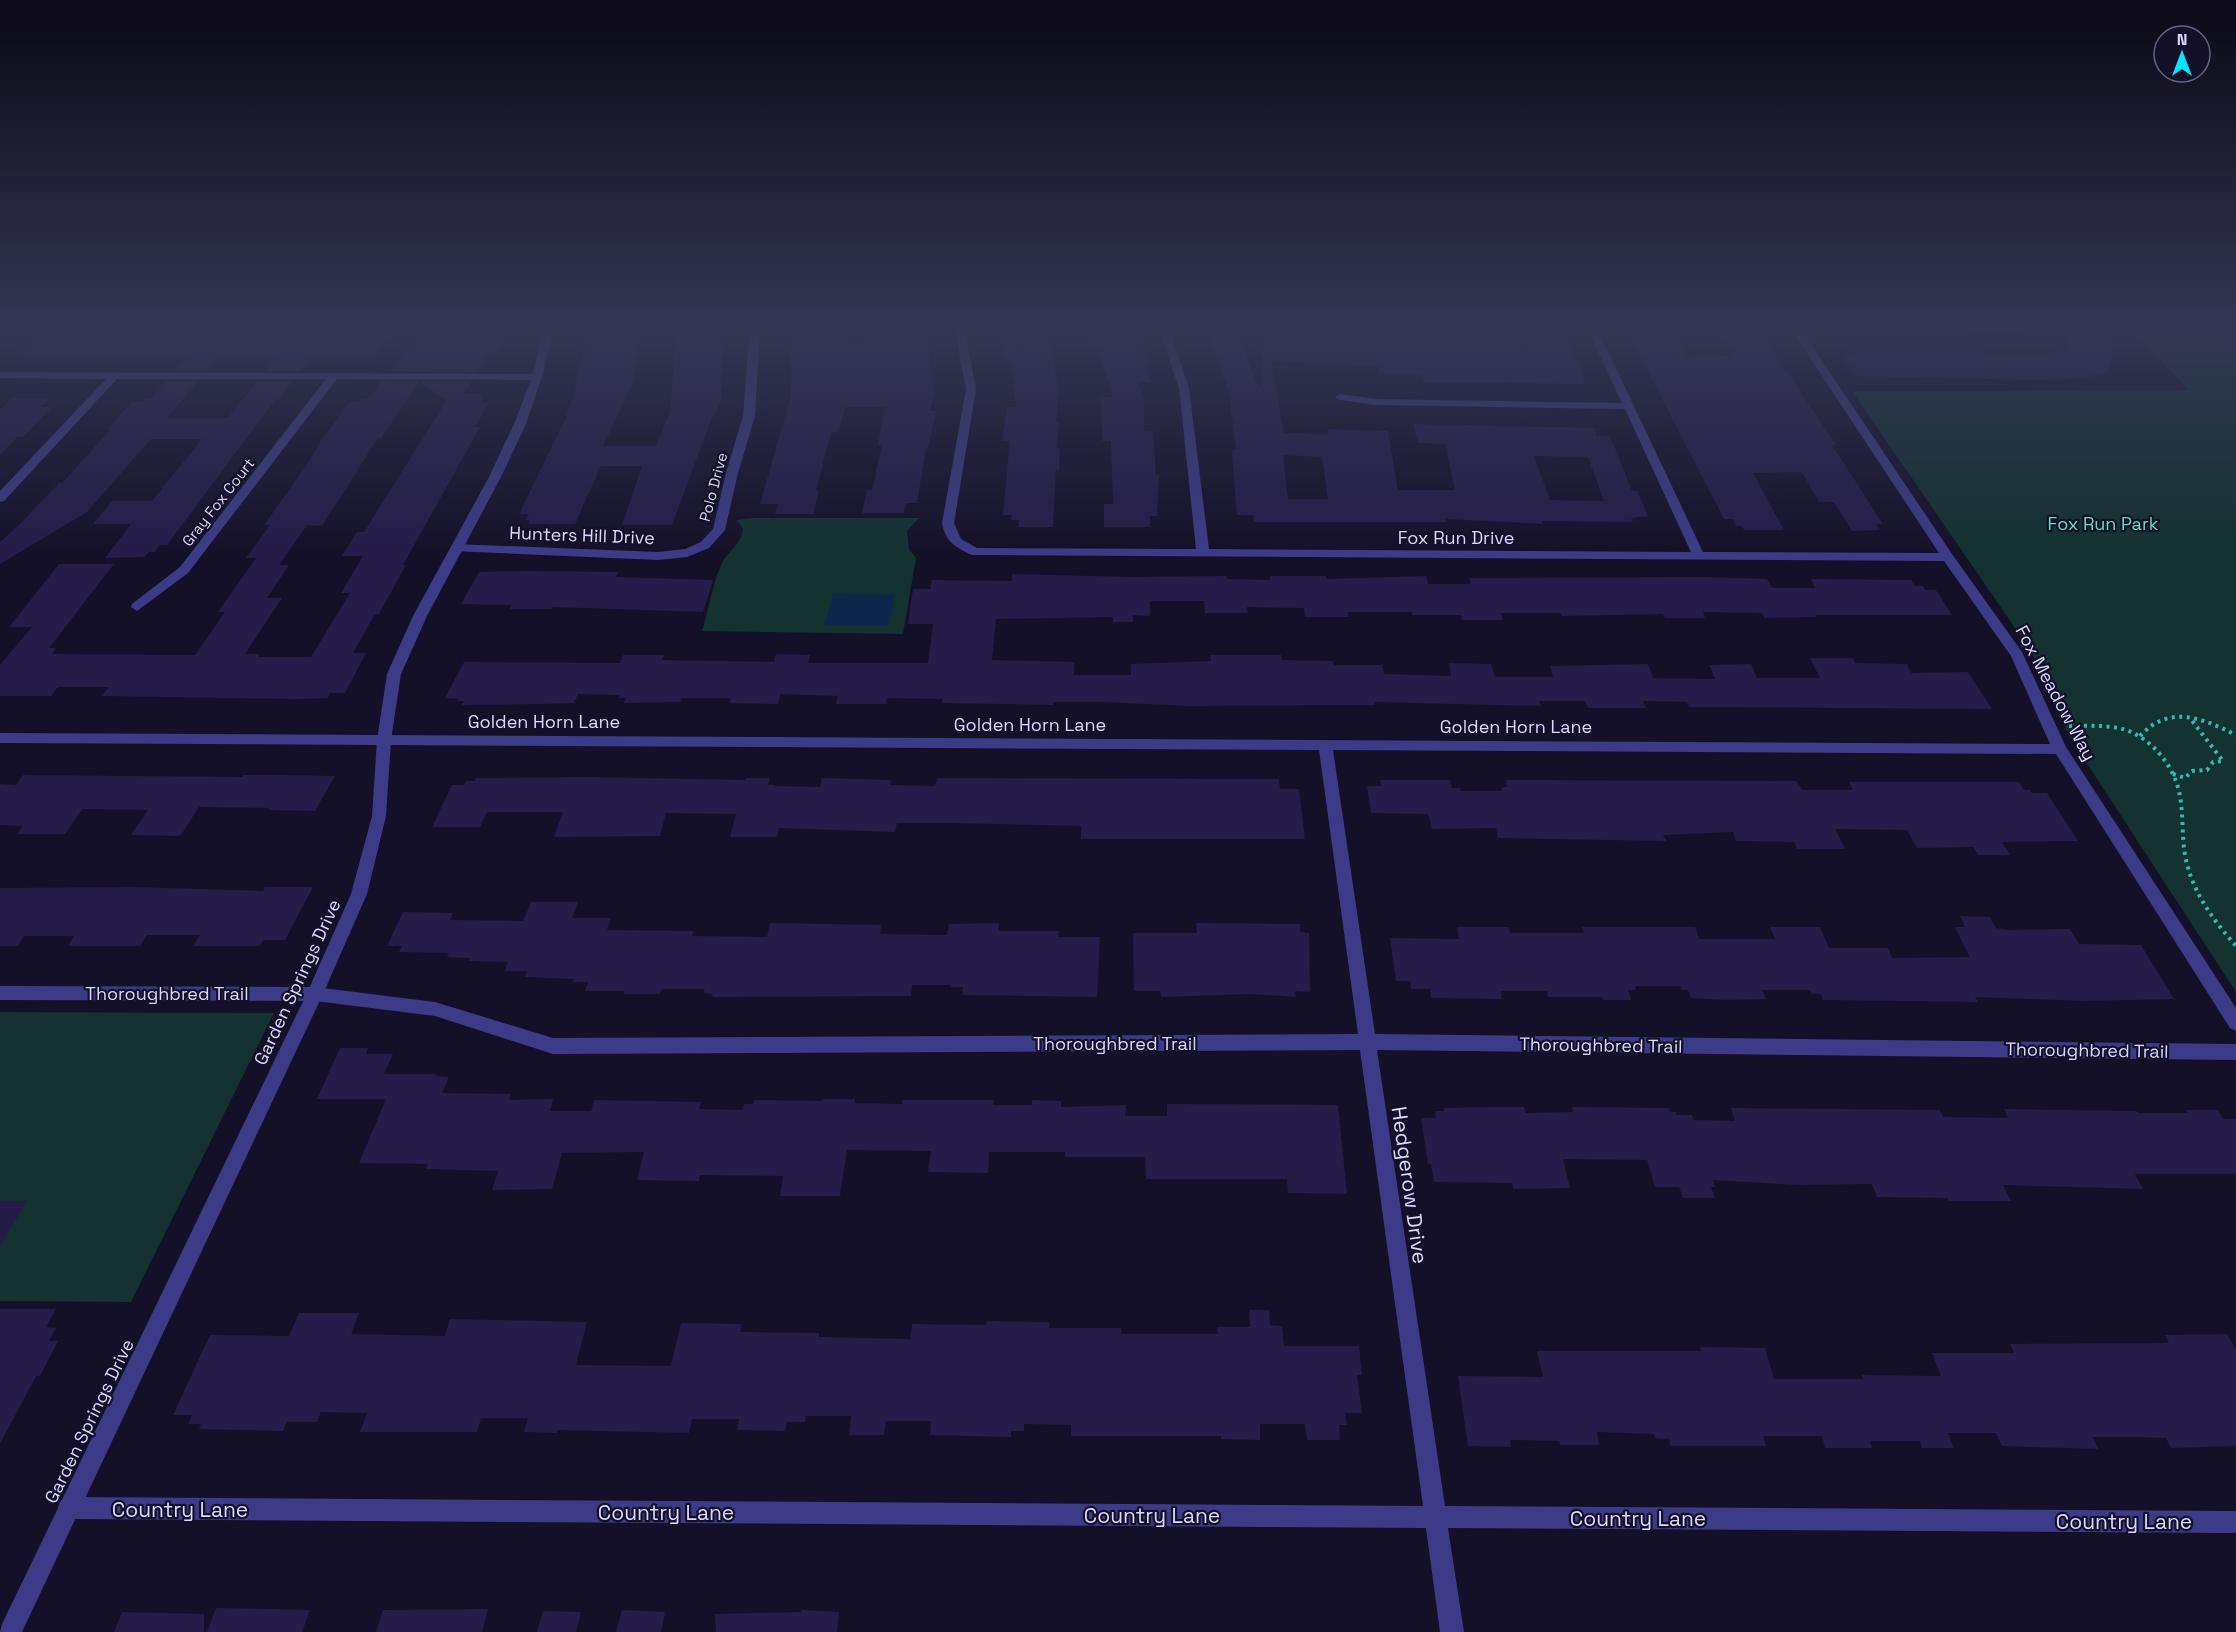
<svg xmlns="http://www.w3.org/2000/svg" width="2236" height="1632" font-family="'Space Grotesk',sans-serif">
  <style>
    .green { fill: #133230 }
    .water { fill: #0f274d }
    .building { fill: #251c49; fill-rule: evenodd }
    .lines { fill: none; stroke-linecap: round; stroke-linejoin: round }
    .path { stroke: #30bab0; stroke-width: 4; stroke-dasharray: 3 4.5; stroke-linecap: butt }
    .minor { fill: #3d3b87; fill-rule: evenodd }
    .tertiary { fill: #3d3b87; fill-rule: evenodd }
    .labels { text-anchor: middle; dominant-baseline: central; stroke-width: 4.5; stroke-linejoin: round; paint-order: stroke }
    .far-street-label { font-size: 15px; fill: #dbd7ff; stroke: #141028 }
    .park-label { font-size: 18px; fill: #61e0bf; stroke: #141028 }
    .street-label { font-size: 18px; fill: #dbd7ff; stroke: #141028 }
    .near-street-label { font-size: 21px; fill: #dbd7ff; stroke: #141028 }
  </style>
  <rect width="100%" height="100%" fill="#141028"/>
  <!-- green -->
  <g class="green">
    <polygon points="2126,326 2236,338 2236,992 2069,736 2035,660 2024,641 1852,391 2189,390"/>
    <path d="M 753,518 L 919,518 L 907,531 L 909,549 L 916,558 L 903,634 L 702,631 C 708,612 714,578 723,561 C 730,549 741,545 743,529 L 737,520 Z"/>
    <polygon points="0,1012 274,1013 131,1302 0,1301"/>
  </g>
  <!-- water -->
  <polygon class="water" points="833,594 895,595 889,626 825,625"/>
  <!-- building -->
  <g class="building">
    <polygon points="50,326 236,328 233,332 362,331 364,328 397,329 375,357 311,357 300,371 265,371 277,357 219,357 208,371 175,370 188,357 15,356 45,327"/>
    <polygon points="634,326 633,330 640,330 633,382 603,446 656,446 670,412 677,326 721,326 720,345 723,344 721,399 715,415 713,415 672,525 622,525 642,466 601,466 575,524 529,524 530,520 525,520 529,514 519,514 568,414 566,415 572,401 587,336 601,333 602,328"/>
    <polygon points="800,326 837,326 838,339 844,338 844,344 891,340 890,326 927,326 934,394 930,411 936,411 928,448 926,448 917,503 907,503 903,513 862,513 867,490 872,490 882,445 878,445 885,407 845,407 839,432 831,432 816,491 819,491 813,514 775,514 778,504 760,504 790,399 791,330 800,329"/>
    <polygon points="1004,326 1045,326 1059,390 1056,422 1059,422 1057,448 1060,448 1059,470 1056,470 1053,527 1018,527 1019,520 1011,520 1012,515 1003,515 1010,441 1002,441 1007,407 1016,407 1011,361 1005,361 999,331 1005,331"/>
    <polygon points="1084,326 1137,326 1150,365 1145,366 1151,382 1138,383 1144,397 1144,431 1153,431 1156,475 1159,475 1157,516 1150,516 1150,527 1104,527 1104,504 1113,504 1111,441 1102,441 1101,397 1113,397 1097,347 1090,347"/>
    <path d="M 1206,326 L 1234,326 L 1260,391 L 1265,326 L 1565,326 L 1575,363 L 1578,363 L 1585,384 L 1424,382 L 1422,374 L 1379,373 L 1378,366 L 1271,361 L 1284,433 L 1329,434 L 1328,429 L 1388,431 L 1398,490 L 1455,490 L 1445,444 L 1418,443 L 1413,424 L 1595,428 L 1597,436 L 1610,436 L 1632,491 L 1637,491 L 1648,516 L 1631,518 L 1633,522 L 1542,521 L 1543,524 L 1446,519 L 1446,522 L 1254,522 L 1253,515 L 1237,515 L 1232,455 L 1233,449 L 1236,449 L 1229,393 ZM 1283,455 L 1322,457 L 1328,499 L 1288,499 ZM 1534,456 L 1588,457 L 1604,501 L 1550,500 Z"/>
    <polygon points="1628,326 1673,326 1686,357 1733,356 1715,326 1749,326 1758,336 1763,336 1836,445 1832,445 1883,524 1876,524 1880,530 1852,531 1834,502 1819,502 1802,472 1753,473 1784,530 1744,530 1742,526 1736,526 1733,519 1724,519 1629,334"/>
    <polygon points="2071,326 2114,336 2109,372 2078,379 2030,380 1856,376 1843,357 1856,355 1853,350 1978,350 1987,355 2039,356 2068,350"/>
    <polygon points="443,329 475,329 472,334 507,334 496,353 488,353 477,372 390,371 413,341 435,341"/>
    <polygon points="166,381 198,381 167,418 228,418 257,381 292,381 278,400 275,400 167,545 160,545 155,552 149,552 145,557 105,558 131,524 93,524 112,501 152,501 202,439 151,439 87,512 0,564 0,542 20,524 59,483 62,483 111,429 107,429 132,402 142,402 146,398 151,398"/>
    <polygon points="382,381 419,382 381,438 378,438 322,526 307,525 279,565 289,565 267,598 282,598 245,654 260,654 258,657 311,657 350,593 341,593 363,556 342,556 357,532 364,532 447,400 419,382 471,382 463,394 483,394 481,397 484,397 481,402 489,402 475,427 480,427 403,565 406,565 379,614 375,614 353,653 366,653 345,693 330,693 328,698 296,699 102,696 109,687 58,687 51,696 0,696 0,665 32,627 9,627 59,564 114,564 49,648 56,648 52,654 195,655 225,612 218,612 256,558 246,558 270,525 264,525 306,466 322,439 350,402 360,402 363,399 368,399"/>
    <polygon points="11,398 50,398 41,407 52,407 23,437 17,437 0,455 0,410"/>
    <polygon points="528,571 618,572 616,577 713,580 703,612 553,607 552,609 510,609 512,605 461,604 479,572"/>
    <polygon points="1012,574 1132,577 1226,576 1227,579 1270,580 1270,576 1326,576 1326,579 1426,576 1428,584 1471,584 1469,578 1703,577 1767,579 1772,588 1815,588 1811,579 1911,580 1915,586 1923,586 1925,590 1936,590 1952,615 1815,615 1816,617 1765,618 1762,613 1703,612 1705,618 1665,618 1663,614 1562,616 1561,613 1501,613 1503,620 1462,620 1461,615 1412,615 1412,612 1348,612 1348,617 1305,617 1304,608 1247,607 1248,613 1205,613 1204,601 1150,601 1150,616 1133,615 1133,622 1113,622 1113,617 996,619 992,660 1074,662 1074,675 1131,675 1131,664 1211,661 1210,655 1281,655 1282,660 1333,661 1334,665 1382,665 1384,674 1451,676 1449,663 1491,664 1495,677 1553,677 1550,666 1648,664 1653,678 1715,679 1709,665 1751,664 1757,678 1820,678 1810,658 1853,658 1855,663 1907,664 1911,673 1968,672 1992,709 1716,707 1689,707 1687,702 1643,701 1646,708 1588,708 1585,701 1539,701 1541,706 1374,702 1375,705 1189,706 1103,702 1053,702 1053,705 942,703 943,699 887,698 886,704 836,704 838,696 780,694 778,704 730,703 731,698 681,698 680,702 624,703 626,698 619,698 620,695 578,694 574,703 539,704 462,705 464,701 458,701 459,699 445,698 464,662 620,663 623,655 664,655 662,660 774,662 776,654 810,655 808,663 928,663 933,624 908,624 913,589 930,589 932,580 1012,581"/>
    <polygon points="23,775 242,777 243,775 286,775 335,776 315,811 268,810 269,808 199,807 181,835 177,836 131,835 148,810 82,809 65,834 17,834 23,826 0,825 0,784 16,785"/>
    <polygon points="588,777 745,780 745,778 770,778 768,785 775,785 774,786 820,787 822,778 891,780 890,785 935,786 937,778 1279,779 1280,789 1299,789 1305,839 1081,839 1081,826 954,823 897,823 895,832 779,828 777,837 730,837 736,814 666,813 660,836 554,837 563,812 487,812 480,827 432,827 452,785 464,785 466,781 475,781 476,778"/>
    <polygon points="1380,780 1450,780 1452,788 1460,788 1461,791 1502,791 1501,787 1507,787 1506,780 1796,781 1803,790 1853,790 1849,782 2019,782 2024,790 2030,790 2032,793 2047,793 2078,841 2002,842 2010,855 1978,855 1974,847 1917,848 1907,830 1835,829 1845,849 1797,849 1794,842 1736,841 1733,832 1663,835 1666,841 1498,838 1496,828 1432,829 1428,814 1371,813 1367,786 1381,786"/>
    <polygon points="135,887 263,891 265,887 313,887 285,940 263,940 260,946 193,946 200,935 147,935 140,946 68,946 74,936 24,936 18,946 0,946 0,888"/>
    <polygon points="531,902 578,902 572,918 611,918 607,930 694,931 692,936 767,937 770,923 881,925 880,934 947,935 949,924 999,923 998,931 1059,931 1058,937 1100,937 1097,997 962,995 963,987 951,987 951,985 912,985 911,996 712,997 713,994 703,993 705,989 662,989 660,994 624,994 625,991 585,991 588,982 573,982 574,979 525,977 527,971 504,971 508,962 469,961 470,958 447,957 449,953 399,952 402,946 387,946 403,912 453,913 450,920 523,921"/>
    <polygon points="1960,916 1990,917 1996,928 2008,930 2070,929 2079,944 2141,945 2174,999 2084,1001 1975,997 1978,1002 1823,1000 1821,994 1812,994 1810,990 1762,990 1766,999 1727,1000 1691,998 1688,990 1681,990 1680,986 1635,986 1636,990 1628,990 1631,1000 1603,1000 1602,997 1548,997 1547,991 1501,991 1502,999 1431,998 1430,989 1411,989 1410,981 1396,981 1390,938 1459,939 1457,927 1508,927 1510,933 1584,933 1582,927 1695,927 1699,939 1775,939 1770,927 1820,927 1829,948 1888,948 1892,958 1970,957 1955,927 1965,927"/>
    <polygon points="1196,923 1300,924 1300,932 1309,933 1310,992 1295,991 1296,997 1251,994 1161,997 1160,991 1134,991 1133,933 1197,933"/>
    <polygon points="340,1048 368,1048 366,1054 393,1054 384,1074 436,1074 435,1076 449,1077 442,1093 511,1094 509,1100 553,1099 550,1111 591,1111 594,1100 701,1102 699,1109 743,1110 744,1104 753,1104 754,1100 822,1101 822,1099 855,1099 855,1103 902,1104 902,1100 994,1100 993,1105 1032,1105 1032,1100 1061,1101 1061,1107 1126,1105 1125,1116 1167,1116 1167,1104 1338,1105 1347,1194 1288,1193 1287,1179 1146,1179 1145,1157 1065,1157 1065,1152 989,1152 988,1173 928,1172 931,1151 847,1150 840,1196 780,1196 783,1176 700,1175 699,1181 637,1180 644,1152 562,1153 552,1189 492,1190 498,1171 426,1169 428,1164 359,1163 386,1099 317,1099"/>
    <polygon points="1495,1107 1524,1107 1526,1113 1573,1112 1572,1107 1669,1108 1670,1112 1676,1112 1676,1115 1692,1115 1694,1120 1735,1121 1731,1108 1940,1110 1943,1117 2008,1118 2004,1109 2136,1111 2138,1113 2188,1113 2186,1110 2218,1110 2223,1119 2236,1119 2236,1174 2135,1174 2143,1189 2003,1185 2011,1201 1949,1201 1948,1198 1877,1197 1872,1184 1797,1185 1713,1180 1715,1187 1711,1187 1715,1198 1683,1198 1679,1187 1655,1187 1647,1160 1563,1159 1570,1188 1513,1189 1512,1183 1434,1182 1431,1164 1428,1164 1421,1118 1436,1118 1435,1111 1444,1111 1444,1108"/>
    <polygon points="0,1201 27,1201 0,1246"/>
    <polygon points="0,1309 56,1309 46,1327 56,1328 49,1341 58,1341 40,1376 36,1376 0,1444"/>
    <polygon points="1249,1310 1269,1310 1270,1325 1282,1326 1284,1346 1359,1346 1362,1375 1357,1375 1362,1413 1345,1413 1347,1425 1339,1425 1340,1440 1307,1440 1305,1424 1260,1424 1260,1440 1221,1439 1221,1436 1071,1436 1071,1425 1024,1424 1024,1431 1011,1431 1011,1437 930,1435 931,1421 886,1421 884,1435 849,1435 851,1416 806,1416 805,1422 787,1422 785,1431 737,1430 739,1419 692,1419 689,1433 557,1430 557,1433 524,1432 528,1418 481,1418 477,1432 360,1432 367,1413 321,1412 317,1422 287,1422 283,1431 199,1429 201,1424 188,1424 192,1415 173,1415 210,1335 289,1336 299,1313 359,1313 351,1334 445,1336 450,1319 587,1322 576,1365 671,1366 681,1323 742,1324 740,1332 819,1333 819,1337 910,1339 912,1324 986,1325 987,1321 1049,1322 1049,1328 1121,1328 1121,1334 1218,1334 1217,1327 1250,1327"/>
    <polygon points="2227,1334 2236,1350 2236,1446 2171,1448 2166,1438 2135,1437 2093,1437 2098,1449 2002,1446 1996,1433 1948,1433 1954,1448 1922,1448 1920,1441 1870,1441 1872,1448 1825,1448 1822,1436 1763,1436 1766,1446 1670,1446 1669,1439 1655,1438 1654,1434 1597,1432 1599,1445 1560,1445 1559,1441 1510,1440 1511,1447 1468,1446 1458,1376 1543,1377 1537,1351 1701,1351 1700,1347 1765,1348 1774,1379 1864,1379 1862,1375 1941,1376 1932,1353 2014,1353 2010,1344 2169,1343 2165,1335"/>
    <polygon points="216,1608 269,1609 310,1610 302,1632 207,1632"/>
    <polygon points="488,1609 482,1632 376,1632 383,1610"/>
    <polygon points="622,1610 665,1612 661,1632 616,1632"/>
    <polygon points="801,1610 839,1612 837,1632 716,1632 715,1614 801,1612"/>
    <polygon points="543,1611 581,1612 576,1632 537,1632"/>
    <polygon points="122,1612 204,1614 204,1632 114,1632"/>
  </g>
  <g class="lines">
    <!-- path -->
    <g class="path">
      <path d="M 2069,726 C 2086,726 2103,725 2119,728 C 2150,735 2175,766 2180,796 C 2184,819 2181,842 2187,864 C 2195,896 2215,922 2236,946"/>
      <path d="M 2140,736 C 2169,704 2202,718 2236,735"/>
      <polyline points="2173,774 2185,778 2192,771 2207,770 2213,762 2223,761 2190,718"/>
    </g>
    <!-- minor -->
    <g class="minor">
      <polygon points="750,326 760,326 755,416 738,473 725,530 709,548 687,557 658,560 452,551 450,548 456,544 658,552 685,549 701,542 713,529 726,473 743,416"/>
      <path d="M 954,326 L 964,326 L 976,389 L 954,523 L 961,539 L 977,548 L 1196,549 L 1179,388 L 1158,326 L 1168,326 L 1189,388 L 1209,549 L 1691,552 L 1625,409 L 1376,405 L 1340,400 L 1335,397 L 1340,394 L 1376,399 L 1622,403 L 1586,326 L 1596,326 L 1703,552 L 1939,553 L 1789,326 L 2027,326 L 2028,330 L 2023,333 L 1804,334 L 1952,554 L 2022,652 L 2066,747 L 2236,1008 L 2236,1031 L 2230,1028 L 2056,754 L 1333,750 L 1375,1034 L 2236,1044 L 2236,1060 L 1377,1050 L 1445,1506 L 2236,1511 L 2236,1533 L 1448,1528 L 1464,1632 L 1440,1632 L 1426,1528 L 69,1519 L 61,1516 L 58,1508 L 61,1500 L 69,1497 L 1423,1506 L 1360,1050 L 553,1054 L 435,1016 L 315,1001 L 0,1000 L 0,986 L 315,987 L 435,1002 L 553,1038 L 1358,1034 L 1319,750 L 0,743 L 0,733 L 2050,744 L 2011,656 L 1944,561 L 972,555 C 956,548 945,541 942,523 L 966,389 Z"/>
      <polygon points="0,372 537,374 542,377 537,380 337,379 188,573 137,611 131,607 132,604 180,567 326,379 117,379 4,501 0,502 0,491 106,379 0,378"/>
    </g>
    <!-- tertiary -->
    <polygon class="tertiary" points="544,326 554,326 542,377 526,424 501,477 427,616 401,674 391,740 386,816 367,894 323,994 22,1632 0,1632 2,1624 307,993 351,894 372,816 377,740 387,674 413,616 489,477 514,424 532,377"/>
  </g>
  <!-- sky -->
  <linearGradient id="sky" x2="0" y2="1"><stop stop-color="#0b0916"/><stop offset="0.59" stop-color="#343753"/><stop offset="1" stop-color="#343753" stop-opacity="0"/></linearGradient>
  <rect width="2236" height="555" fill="url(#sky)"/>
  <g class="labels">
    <!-- far-street labels -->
    <g class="far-street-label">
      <text transform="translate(713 487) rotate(-75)">Polo Drive</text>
      <text transform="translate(218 502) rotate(-52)">Gray Fox Court</text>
    </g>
    <!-- park labels -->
    <g class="park-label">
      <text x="2103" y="523">Fox Run Park</text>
    </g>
    <!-- street labels -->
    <g class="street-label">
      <text transform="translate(582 535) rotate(2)">Hunters Hill Drive</text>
      <text x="1456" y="537">Fox Run Drive</text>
      <text transform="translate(2056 693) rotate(62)">Fox Meadow Way</text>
      <text x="544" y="721">Golden Horn Lane</text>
      <text x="1030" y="724">Golden Horn Lane</text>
      <text x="1516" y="726">Golden Horn Lane</text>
      <text transform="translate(297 982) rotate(-65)">Garden Springs Drive</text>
      <text x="167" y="993">Thoroughbred Trail</text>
      <text x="1115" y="1043">Thoroughbred Trail</text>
      <text transform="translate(1601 1045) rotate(1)">Thoroughbred Trail</text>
      <text transform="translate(2087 1050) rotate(1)">Thoroughbred Trail</text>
      <text transform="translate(89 1421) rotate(-64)">Garden Springs Drive</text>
    </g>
    <!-- near-street labels -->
    <g class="near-street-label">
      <text transform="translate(1410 1185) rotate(82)">Hedgerow Drive</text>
      <text x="180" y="1509">Country Lane</text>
      <text x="666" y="1512">Country Lane</text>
      <text x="1152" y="1515">Country Lane</text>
      <text x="1638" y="1518">Country Lane</text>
      <text x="2124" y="1521">Country Lane</text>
    </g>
  </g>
  <!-- north arrow -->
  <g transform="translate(2182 54)"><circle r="28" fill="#141028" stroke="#64607e" stroke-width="1.5"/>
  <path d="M0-4.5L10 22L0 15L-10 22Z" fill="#03e7fe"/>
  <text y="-9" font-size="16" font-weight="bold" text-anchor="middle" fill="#dbd7ff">N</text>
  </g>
</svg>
